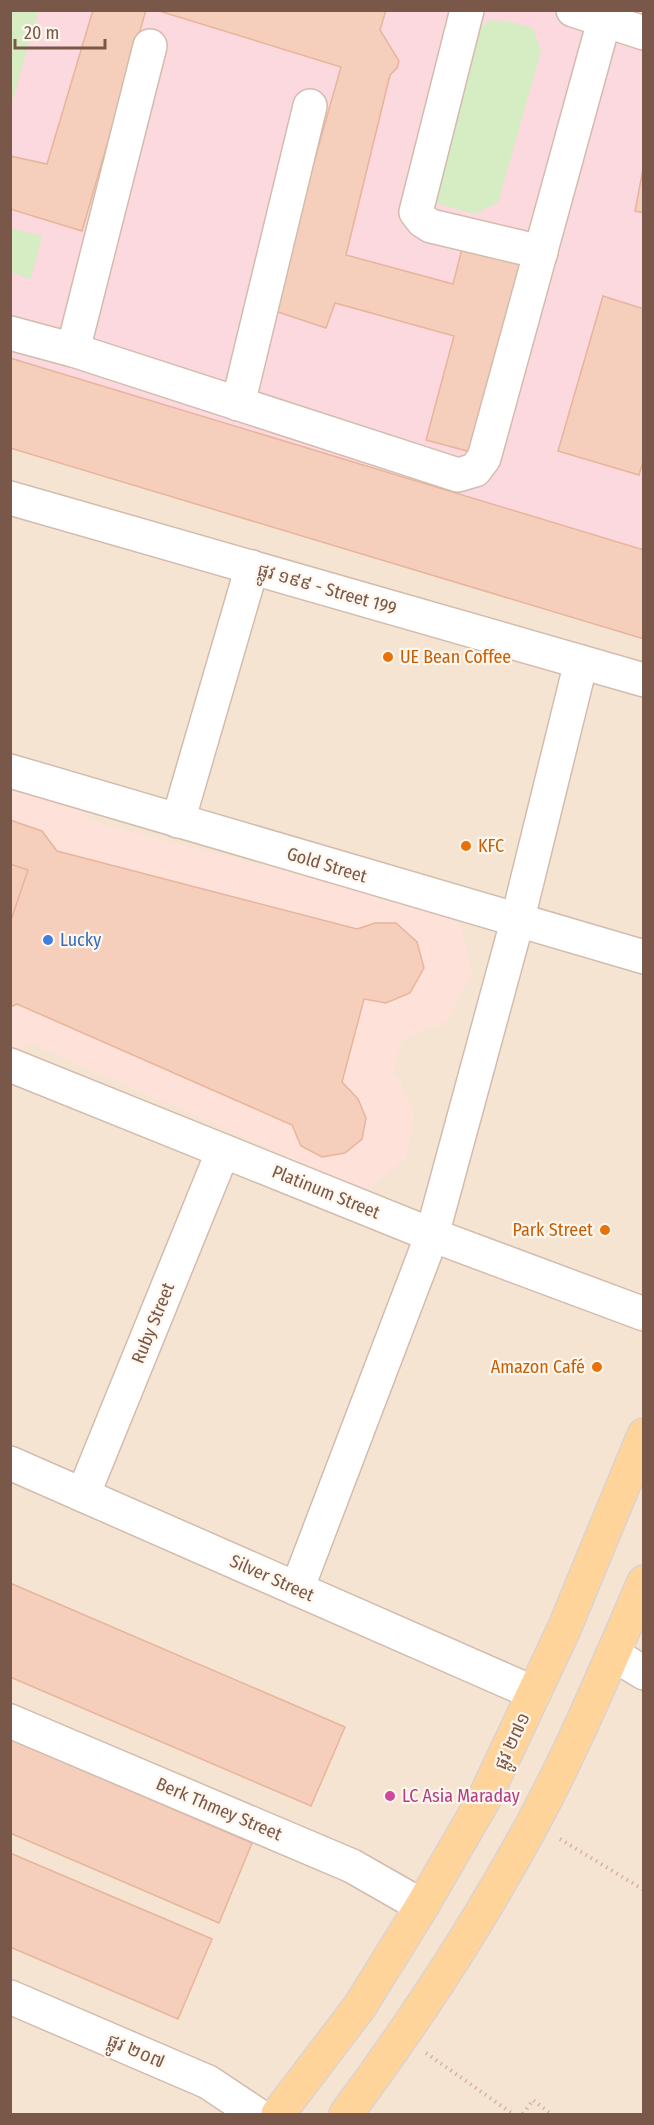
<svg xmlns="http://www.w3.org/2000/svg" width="654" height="2125" font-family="'Fira Sans Condensed','Noto Sans Khmer',sans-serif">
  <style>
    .residential { fill: #f6e4d3 }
    .commercial { fill: #fee2d9 }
    .medical { fill: #fcd8df }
    .green { fill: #d6ecc3 }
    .building { fill: #f5cfbc; stroke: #e8b49b; stroke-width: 1.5 }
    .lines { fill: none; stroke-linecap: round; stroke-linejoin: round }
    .minor-casing { stroke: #d3bcad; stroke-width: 36 }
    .major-casing { stroke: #dcd3d0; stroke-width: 36 }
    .path { stroke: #dab29e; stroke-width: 4; stroke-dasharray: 1.5 4.5; stroke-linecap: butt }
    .minor { stroke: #fff; stroke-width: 33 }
    .major { stroke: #ffd49b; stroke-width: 33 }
    .food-dot { fill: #e8710a; stroke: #fff7ed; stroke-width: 2 }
    .shop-dot { fill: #3f7fe0; stroke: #fff7ed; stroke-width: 2 }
    .hotel-dot { fill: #d1479c; stroke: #fff7ed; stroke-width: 2 }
    .labels { text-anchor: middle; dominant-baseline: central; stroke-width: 4.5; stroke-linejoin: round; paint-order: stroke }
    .street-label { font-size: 18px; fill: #795749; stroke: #fff7ed }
    .food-label { font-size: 18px; fill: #c56008; stroke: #fff7ed; text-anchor: start }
    .shop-label { font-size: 18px; fill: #366cbe; stroke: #fff7ed; text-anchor: start }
    .hotel-label { font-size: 18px; fill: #b23c85; stroke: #fff7ed; text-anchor: start }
  </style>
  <rect width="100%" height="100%" fill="#fef3e6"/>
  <!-- residential -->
  <rect class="residential" x="11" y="11" width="632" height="2103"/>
  <!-- commercial -->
  <polygon class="commercial" points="11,780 74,802 90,821 367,893 382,889 421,890 460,924 472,973 446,1022 402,1040 393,1072 400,1080 414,1115 406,1158 371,1187 328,1193 286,1171 278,1152 30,1043 14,1050 11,1049"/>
  <!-- medical -->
  <polygon class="medical" points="10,11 643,11 643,576 11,391"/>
  <!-- green -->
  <g class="green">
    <polygon points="11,10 38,11 11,106 10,11"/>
    <polygon points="492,20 516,23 533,28 541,51 498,203 474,214 439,204 426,189 473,30"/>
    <polygon points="10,228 42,236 31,279 11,272"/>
  </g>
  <!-- building -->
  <g class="building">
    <polygon points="93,10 146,10 82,231 10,209 10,156 47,164"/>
    <polygon points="156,10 386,10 380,30 399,61 397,68 390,75 346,255 453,284 463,245 530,263 478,454 426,440 454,336 335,303 326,328 272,310 341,67"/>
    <polygon points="644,164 644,213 635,211"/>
    <polygon points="603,296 644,309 644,459 639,475 558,451"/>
    <polygon points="10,358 644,550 644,639 10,448"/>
    <polygon points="10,820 42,831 57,851 357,929 375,923 396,923 417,942 424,968 410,993 386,1003 364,999 342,1082 358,1099 366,1118 362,1139 345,1153 322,1157 301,1146 292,1125 17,1004 10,1007"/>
    <polygon points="10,864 28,870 10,923"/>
    <polygon points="10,1583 345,1727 311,1806 10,1677"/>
    <polygon points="10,1739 252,1843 219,1923 10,1833"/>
    <polygon points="10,1853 212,1939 178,2019 10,1947"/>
  </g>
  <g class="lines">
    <!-- minor casing -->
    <g class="minor-casing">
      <g id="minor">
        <polyline points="467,10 416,212 423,221 431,226 541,252"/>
        <polyline points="573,10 644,33"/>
        <polyline points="10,333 73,350 458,475 475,470 484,458 604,21"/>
        <polyline points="73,350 150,46"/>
        <polyline points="238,404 310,106"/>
        <polyline points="10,498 644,680"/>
        <polyline points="10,771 644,957"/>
        <polyline points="178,821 252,567"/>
        <polyline points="10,1065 432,1235 644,1314"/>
        <polyline points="10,1463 534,1693"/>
        <polyline points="83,1495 223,1151"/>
        <polyline points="297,1589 432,1235 517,922 581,662"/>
        <polyline points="613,1654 644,1673"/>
        <polyline points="10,1721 352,1866 422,1906"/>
        <polyline points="10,1997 208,2082 256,2114"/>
      </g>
    </g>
    <!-- major casing -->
    <g class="major-casing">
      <g id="major">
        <polyline points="278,2114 360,2006 422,1906 484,1799 564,1629 644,1435"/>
        <path d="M 346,2114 C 415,2021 478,1925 533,1823 C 575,1745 609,1663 644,1582"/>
      </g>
    </g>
    <!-- path -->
    <g class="path">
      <polyline points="560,1839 644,1890"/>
      <polyline points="426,2053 513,2114"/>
      <polyline points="523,2114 533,2100 551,2114"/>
    </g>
    <!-- minor -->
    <use href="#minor" class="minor"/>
    <!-- major -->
    <use href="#major" class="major"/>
  </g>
  <!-- markers -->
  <g class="food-dot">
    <circle cx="388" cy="657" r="6"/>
    <circle cx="466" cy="846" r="6"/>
    <circle cx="605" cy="1230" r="6"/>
    <circle cx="597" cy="1367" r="6"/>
  </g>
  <circle class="shop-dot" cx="48" cy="940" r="6"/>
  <circle class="hotel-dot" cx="390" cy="1796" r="6"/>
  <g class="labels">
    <!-- street labels -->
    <g class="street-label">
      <text transform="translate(327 589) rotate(16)">ផ្លូវ ១៩៩ - Street 199</text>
      <text transform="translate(327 865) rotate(17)">Gold Street</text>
      <text transform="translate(326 1192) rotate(22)">Platinum Street</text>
      <text transform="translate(153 1323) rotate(-68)">Ruby Street</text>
      <text transform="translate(272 1578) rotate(24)">Silver Street</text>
      <text transform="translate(512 1741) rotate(-65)">ផ្លូវ ២៧១</text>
      <text transform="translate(219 1809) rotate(23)">Berk Thmey Street</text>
      <text transform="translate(136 2051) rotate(23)">ផ្លូវ ២០៧</text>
    </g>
    <!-- food labels -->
    <g class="food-label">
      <text x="400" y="657">UE Bean Coffee</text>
      <text x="478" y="846">KFC</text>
      <text x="593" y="1230" text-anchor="end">Park Street</text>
      <text x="585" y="1367" text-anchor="end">Amazon Café</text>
    </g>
    <!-- shop labels -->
    <g class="shop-label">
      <text x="60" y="940">Lucky</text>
    </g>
    <!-- hotel labels -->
    <g class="hotel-label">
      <text x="402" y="1796">LC Asia Maraday</text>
    </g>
  </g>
  <!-- border -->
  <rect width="654" height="2125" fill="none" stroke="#795749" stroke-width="24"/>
  <!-- scale -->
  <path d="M15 39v9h90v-9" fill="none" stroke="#795749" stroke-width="3"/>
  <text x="24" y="39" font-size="18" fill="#795749" stroke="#fff7ed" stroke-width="4.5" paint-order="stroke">20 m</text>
</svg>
